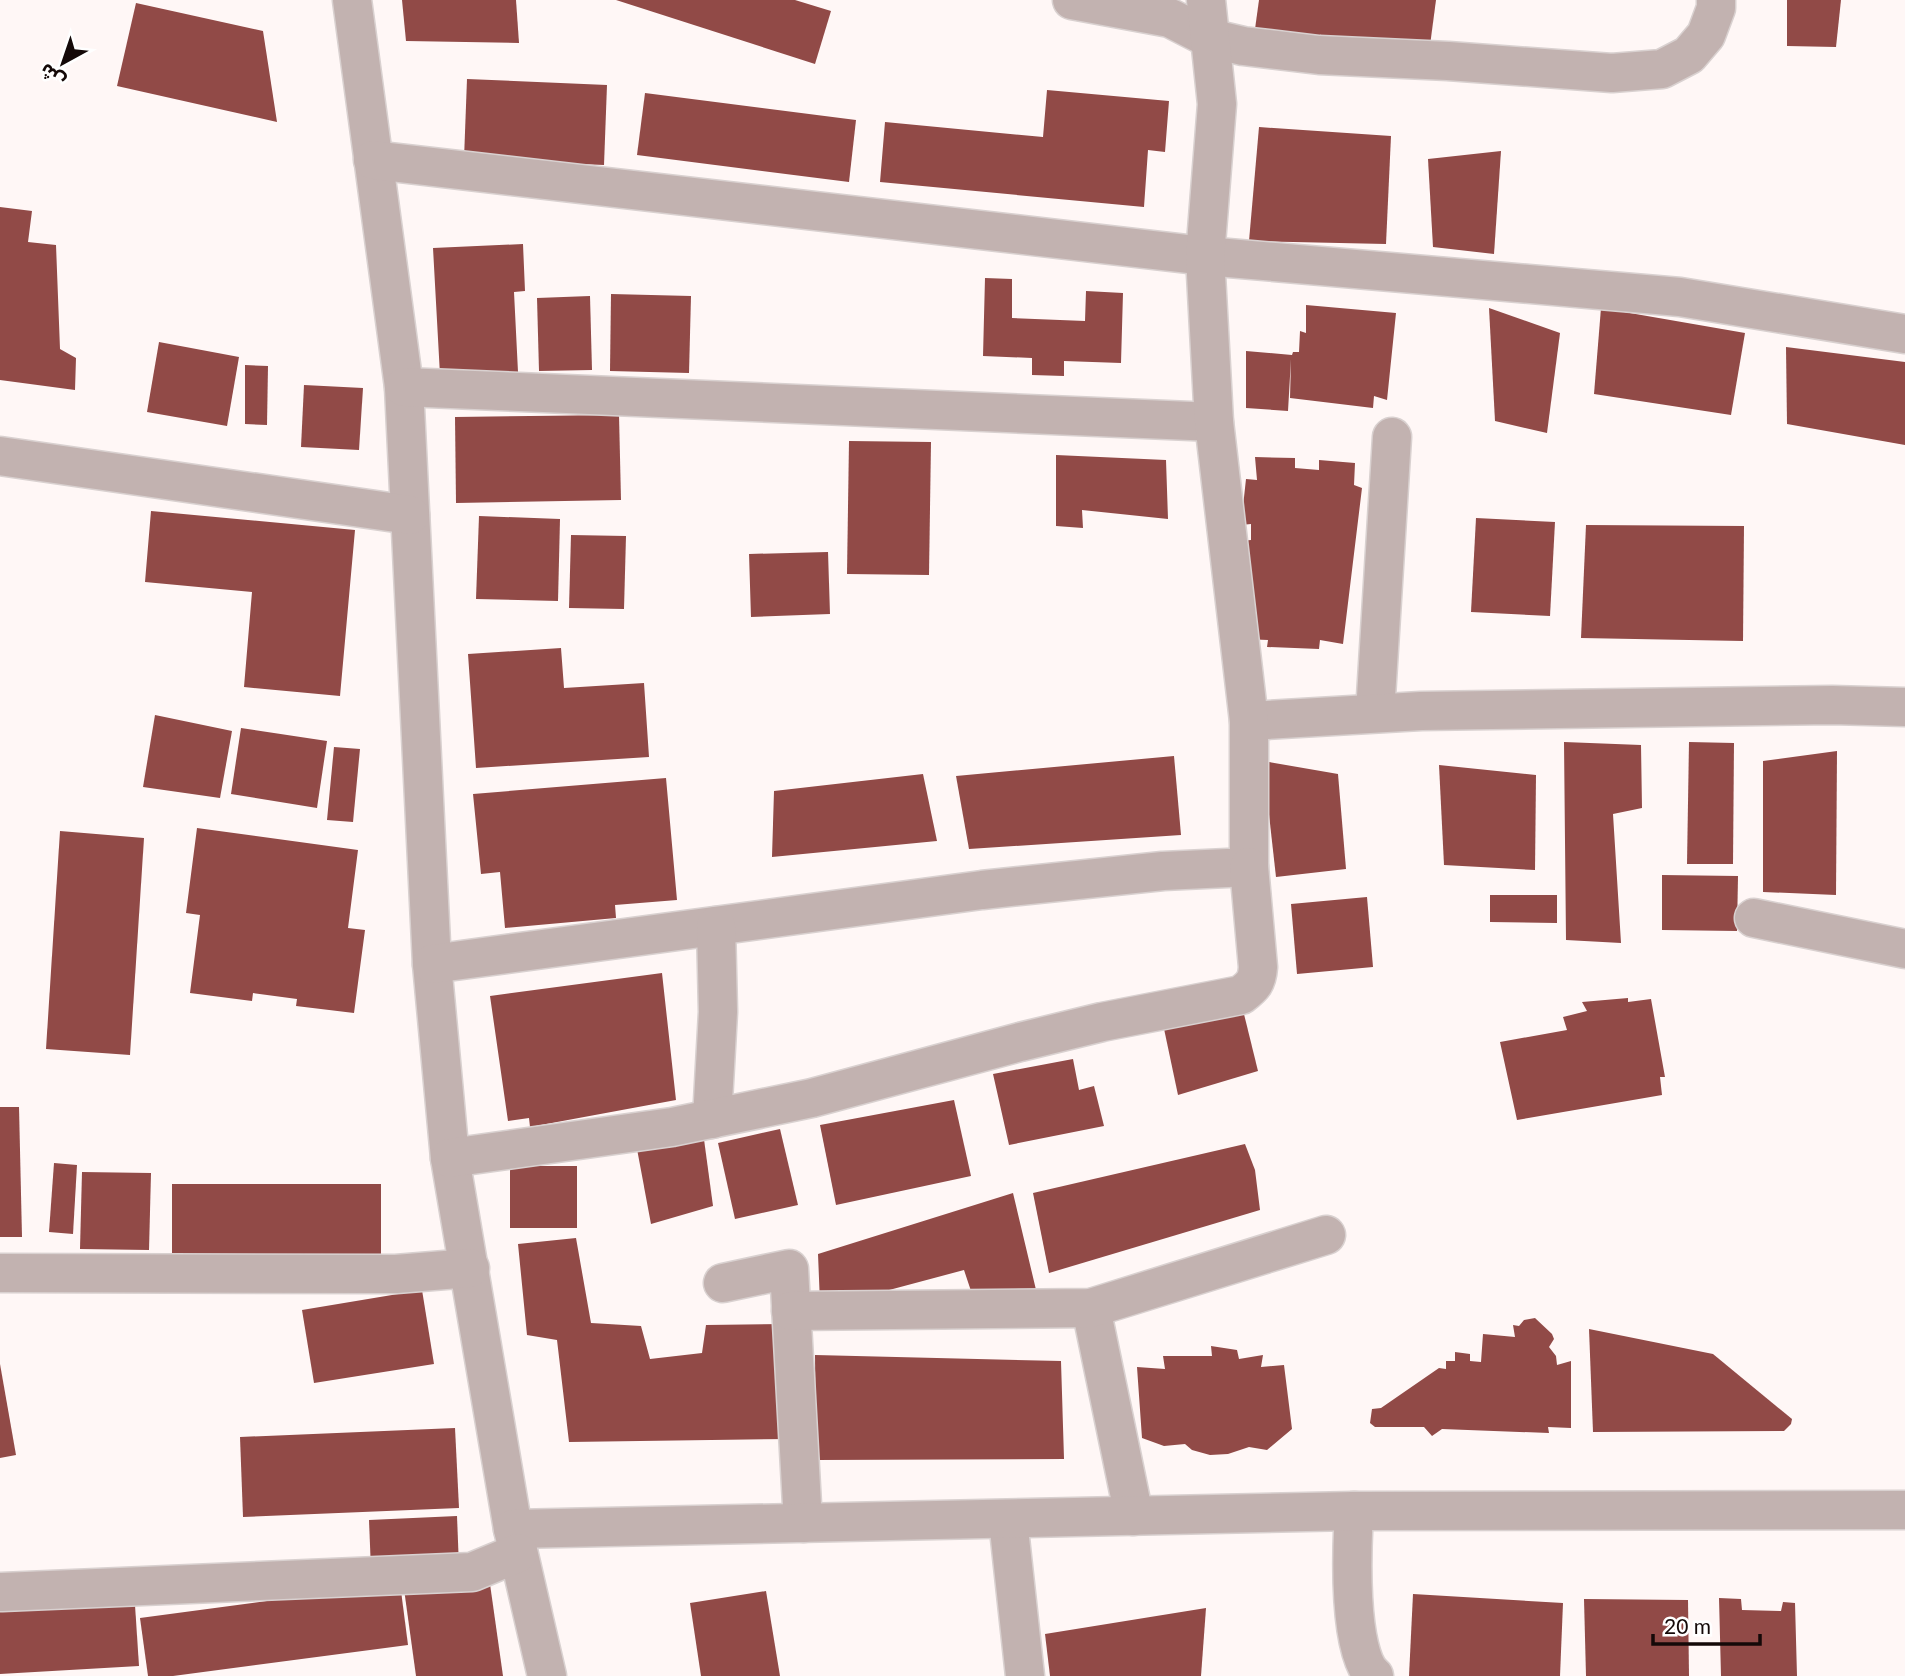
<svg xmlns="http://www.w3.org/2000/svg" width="1905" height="1676" font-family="Lato,'Noto Sans Arabic',sans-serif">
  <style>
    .building { fill: #914a47 }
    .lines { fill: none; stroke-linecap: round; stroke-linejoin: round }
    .minor-casing { stroke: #d9d1d0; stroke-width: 41 }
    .minor { stroke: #c2b2b0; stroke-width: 38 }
  </style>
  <rect width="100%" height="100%" fill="#fff7f6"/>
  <!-- building -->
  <g class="building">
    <polygon points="402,0 516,0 519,43 406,41"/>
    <polygon points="616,0 795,0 831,11 815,64"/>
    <polygon points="1259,0 1436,0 1429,53 1255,29"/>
    <polygon points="1787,0 1841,0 1836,47 1787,46"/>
    <polygon points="136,3 263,31 277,122 117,86"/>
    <polygon points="467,79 607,85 604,165 464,159"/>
    <polygon points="1047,90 1169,101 1165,152 1148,150 1144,207 880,182 885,122 1043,137"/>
    <polygon points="645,93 856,120 849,182 637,155"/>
    <polygon points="1259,127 1391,136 1386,244 1249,241"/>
    <polygon points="1501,151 1494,254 1433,247 1428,159"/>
    <polygon points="0,207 32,211 28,242 56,245 60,349 76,358 75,390 0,380"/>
    <polygon points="523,244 525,291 514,292 518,372 440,375 433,248"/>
    <polygon points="985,278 1012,279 1012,318 1085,321 1086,291 1123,293 1121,363 1064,361 1064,376 1032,375 1032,358 983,356"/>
    <polygon points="611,294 691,296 689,373 610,371"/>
    <polygon points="590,296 592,370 539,371 537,298"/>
    <polygon points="1306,305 1396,313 1387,400 1374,396 1373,408 1290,398 1291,359 1288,411 1246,408 1246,351 1292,355 1293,352 1299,352 1300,331 1306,333"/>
    <polygon points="1489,308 1560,333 1547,433 1495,421"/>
    <polygon points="1601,308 1745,333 1731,415 1594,394"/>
    <polygon points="159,342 239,357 227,426 147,412"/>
    <polygon points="1786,347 1905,362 1905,445 1787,424"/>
    <polygon points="245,365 268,366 267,425 245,424"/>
    <polygon points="304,385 363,388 359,450 301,447"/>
    <polygon points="619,415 621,500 456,503 455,417"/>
    <polygon points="849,441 931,442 929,575 847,574"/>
    <polygon points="1056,455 1166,460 1168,519 1082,510 1083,528 1056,526"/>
    <polygon points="1255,457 1295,458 1295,468 1319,470 1319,460 1355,463 1354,485 1362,488 1343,644 1320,640 1319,649 1267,647 1268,640 1243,639 1240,541 1251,540 1251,524 1241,525 1246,479 1257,480"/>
    <polygon points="151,511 355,530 340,696 244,687 252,592 145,582"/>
    <polygon points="479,516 560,519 558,601 476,599"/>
    <polygon points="1476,518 1555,522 1550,616 1471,612"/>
    <polygon points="1586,525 1744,526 1743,641 1581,638"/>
    <polygon points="571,535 626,536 624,609 569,608"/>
    <polygon points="828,552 830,614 751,617 749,554"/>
    <polygon points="561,648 564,688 644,683 649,757 476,768 468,654"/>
    <polygon points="155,715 232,731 220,798 143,787"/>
    <polygon points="241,728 327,741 317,808 231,794"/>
    <polygon points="1564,742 1641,745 1642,808 1613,814 1621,943 1566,940"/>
    <polygon points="1689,742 1734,743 1733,864 1687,864"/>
    <polygon points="334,747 360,749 353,822 327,820"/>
    <polygon points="1837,751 1836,895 1763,892 1763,761"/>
    <polygon points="1174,756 1181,835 969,849 956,776"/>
    <polygon points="1263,761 1338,774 1346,869 1276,877"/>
    <polygon points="1439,765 1536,775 1535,870 1444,865"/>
    <polygon points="923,774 937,841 772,857 774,791"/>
    <polygon points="666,778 677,900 615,905 616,918 505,928 500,872 481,874 473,794"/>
    <polygon points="197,828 358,850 348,928 365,930 354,1013 296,1006 297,999 253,993 252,1001 190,993 200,915 186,913"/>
    <polygon points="60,831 144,838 130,1055 46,1049"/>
    <polygon points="1662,875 1738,876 1737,931 1662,930"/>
    <polygon points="1490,895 1557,895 1557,923 1490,922"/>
    <polygon points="1367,897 1373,967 1297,974 1291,904"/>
    <polygon points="662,973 676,1100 530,1127 529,1118 508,1121 490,996"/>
    <polygon points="1628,998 1628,1002 1651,999 1665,1077 1660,1077 1662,1095 1517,1120 1500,1042 1567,1030 1563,1017 1587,1011 1582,1002"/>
    <polygon points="1242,1006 1258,1071 1178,1095 1163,1024"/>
    <polygon points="1073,1059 1079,1090 1094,1086 1104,1126 1009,1145 993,1074"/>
    <polygon points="954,1100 971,1176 836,1205 820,1125"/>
    <polygon points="0,1107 19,1107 22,1237 0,1237"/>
    <polygon points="780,1129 798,1205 735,1219 718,1143"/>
    <polygon points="703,1132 713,1206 651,1224 637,1149"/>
    <polygon points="1245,1144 1255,1170 1260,1210 1049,1273 1033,1193"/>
    <polygon points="54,1163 77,1165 73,1234 49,1232"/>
    <rect x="510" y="1166" width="67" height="62"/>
    <polygon points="82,1172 151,1173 149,1250 80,1249"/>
    <rect x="172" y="1184" width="209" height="73"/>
    <polygon points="1013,1193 1037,1294 973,1297 964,1270 848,1301 820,1303 818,1254"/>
    <polygon points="576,1238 591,1323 641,1326 650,1359 702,1353 706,1325 785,1324 789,1439 569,1442 557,1340 527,1335 518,1244"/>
    <polygon points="422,1290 434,1364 314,1383 302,1310"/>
    <polygon points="1535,1318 1552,1334 1554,1339 1549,1347 1556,1356 1557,1365 1571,1361 1571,1428 1548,1427 1549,1433 1442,1429 1432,1436 1424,1427 1375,1427 1370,1423 1372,1409 1381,1408 1439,1368 1446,1369 1446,1361 1455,1361 1455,1352 1470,1354 1470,1361 1481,1362 1483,1334 1515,1337 1513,1325 1519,1326 1524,1320"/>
    <polygon points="1589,1329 1713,1354 1792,1419 1791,1424 1784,1431 1593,1432"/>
    <polygon points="1211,1346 1237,1350 1239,1359 1263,1355 1261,1367 1284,1365 1292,1429 1267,1450 1249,1447 1228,1454 1210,1455 1192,1450 1185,1444 1164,1446 1142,1438 1137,1367 1165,1369 1163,1356 1212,1356"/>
    <polygon points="815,1355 1061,1361 1064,1459 816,1460"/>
    <polygon points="0,1364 16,1455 0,1458"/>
    <polygon points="455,1428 459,1508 243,1517 240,1437"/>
    <polygon points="457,1516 459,1567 371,1570 369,1520"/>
    <polygon points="489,1577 503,1676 416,1676 404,1589"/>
    <polygon points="400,1583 408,1645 173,1676 148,1676 140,1618"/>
    <polygon points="766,1591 780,1676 701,1676 690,1603"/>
    <polygon points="1413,1594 1563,1603 1560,1676 1409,1676"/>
    <polygon points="1719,1598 1741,1599 1742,1610 1781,1611 1783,1602 1795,1603 1797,1676 1721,1676"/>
    <polygon points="1584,1599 1688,1600 1689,1676 1586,1676"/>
    <polygon points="135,1605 139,1666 0,1674 0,1612"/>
    <polygon points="1206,1608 1201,1676 1050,1676 1045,1634"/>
  </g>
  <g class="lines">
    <!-- minor casing -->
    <g class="minor-casing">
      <g id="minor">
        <polyline points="352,0 404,387 432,964 450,1158 513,1529 547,1676"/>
        <polyline points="1072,0 1170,18 1209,38 1243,46 1319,55 1448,61 1612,73 1662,69 1689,55 1706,35 1716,8 1716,0"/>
        <polyline points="373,160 1205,256 1680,297 1905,334"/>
        <polyline points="404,387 1214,422"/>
        <polyline points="0,456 410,515"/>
        <polyline points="1375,713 1392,437"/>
        <polyline points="1249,721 1421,711 1832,705 1905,707"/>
        <polyline points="1754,918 1905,949"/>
        <polyline points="432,964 982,890 1163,871 1249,867 1249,721 1214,422 1205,256 1217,104 1206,0"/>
        <polyline points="712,1119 718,1012 716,926"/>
        <path d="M 450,1158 L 672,1127 L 812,1098 L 1020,1042 L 1102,1022 L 1241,995 C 1253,986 1257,982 1258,967 L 1249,867"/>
        <polyline points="0,1273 396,1274 470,1268"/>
        <polyline points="723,1283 789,1269 803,1523"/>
        <polyline points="1091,1308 1134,1516"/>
        <polyline points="791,1311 1091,1308 1326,1235"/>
        <path d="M 1354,1511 C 1352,1546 1347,1654 1374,1676"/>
        <polyline points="1008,1520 1025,1676"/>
        <polyline points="513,1529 1354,1511 1905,1510"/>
        <polyline points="2,1592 472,1572 518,1553"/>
      </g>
    </g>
    <!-- minor -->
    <use href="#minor" class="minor"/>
  </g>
  <!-- north arrow -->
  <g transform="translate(63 63) rotate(220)" stroke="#ffffff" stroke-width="5" paint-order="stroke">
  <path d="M0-5L12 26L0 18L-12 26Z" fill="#140908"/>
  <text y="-10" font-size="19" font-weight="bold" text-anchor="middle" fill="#140908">ش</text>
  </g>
  <!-- scale -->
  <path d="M1653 1634v10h107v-10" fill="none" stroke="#140908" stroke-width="3.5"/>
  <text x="1664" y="1634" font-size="21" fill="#140908" stroke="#ffffff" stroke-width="5" paint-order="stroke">20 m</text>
</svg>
